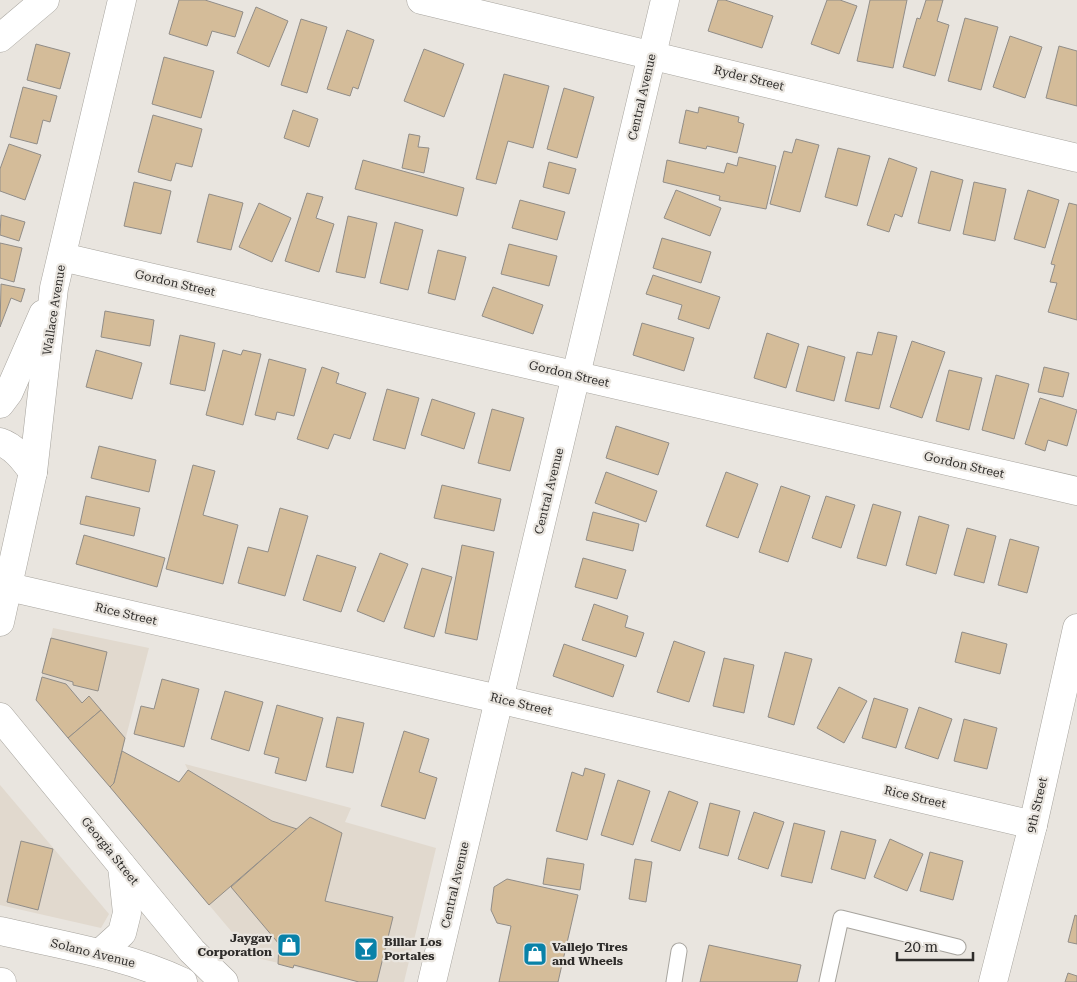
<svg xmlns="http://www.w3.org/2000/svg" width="1077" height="982" font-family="'Roboto Serif',serif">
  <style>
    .built { fill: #e1d9ce }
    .building { fill: #d4bc99; stroke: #918d88 }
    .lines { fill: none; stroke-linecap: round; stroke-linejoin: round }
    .service-casing { stroke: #a7a49e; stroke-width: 17 }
    .minor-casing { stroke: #a7a49e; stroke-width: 29 }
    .tertiary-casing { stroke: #a7a49e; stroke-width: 29 }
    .secondary-casing { stroke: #a7a49e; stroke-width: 29 }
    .service { stroke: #fff; stroke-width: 15 }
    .minor { stroke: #fff; stroke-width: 28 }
    .tertiary { stroke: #fff; stroke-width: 28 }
    .secondary { stroke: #fff; stroke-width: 28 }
    .labels { text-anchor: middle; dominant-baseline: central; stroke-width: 4.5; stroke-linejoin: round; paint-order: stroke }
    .street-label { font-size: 12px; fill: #2e2c2a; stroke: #e9e5df }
    .poi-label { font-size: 12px; font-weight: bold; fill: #2e2c2a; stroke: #e9e5df; text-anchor: start }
  </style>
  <rect width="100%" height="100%" fill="#e9e5df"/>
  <!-- built -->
  <g class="built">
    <polygon points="53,628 149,648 122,752 179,782 188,770 185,764 351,808 345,822 436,848 404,982 359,982 253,957 36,700"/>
    <polygon points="0,785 109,914 101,928 0,905"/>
  </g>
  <!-- building -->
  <g class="building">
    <polygon points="179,0 205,0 243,12 235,37 212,31 207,46 169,34"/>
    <polygon points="718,0 725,0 773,16 762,48 708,31"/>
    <polygon points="827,0 840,0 857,6 839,54 811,44"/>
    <polygon points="870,0 907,0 893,68 857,61"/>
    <polygon points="926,0 943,0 937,21 949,25 935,76 903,67 917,18 920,19"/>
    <polygon points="256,7 288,21 269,67 237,53"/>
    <polygon points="965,18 998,27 981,90 948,81"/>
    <polygon points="301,19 327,27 307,93 281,85"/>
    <polygon points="347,30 374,40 358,89 353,87 350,96 327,89"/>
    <polygon points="1010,36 1042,47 1025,98 993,87"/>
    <polygon points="36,44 70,53 60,89 27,80"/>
    <polygon points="1059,46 1077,51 1077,106 1046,98"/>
    <polygon points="424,49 464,64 444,117 404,101"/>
    <polygon points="164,57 214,71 201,118 152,104"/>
    <polygon points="504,74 549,86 533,148 508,141 496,184 476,179"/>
    <polygon points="23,87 57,96 50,122 43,120 37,144 10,137"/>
    <polygon points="564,88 594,97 577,158 547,149"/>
    <polygon points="699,107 739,117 738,122 744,124 737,153 707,146 706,149 679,143 686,110 698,113"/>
    <polygon points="293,110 318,119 309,147 284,138"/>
    <polygon points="153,115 202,129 192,167 176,163 171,181 138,172"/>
    <polygon points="409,134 420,136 418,147 429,148 424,173 402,168"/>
    <polygon points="796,139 819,145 800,212 770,204 784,151 792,153"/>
    <polygon points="9,144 41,155 25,200 0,191 0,169"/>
    <polygon points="838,148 870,156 857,206 825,197"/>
    <polygon points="739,157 776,166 766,209 719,200 720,196 663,182 667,160 724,173 727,163 737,166"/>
    <polygon points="889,158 917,168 902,217 895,214 889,232 867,225"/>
    <polygon points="363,160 464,188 457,216 355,189"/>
    <polygon points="549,162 576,169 569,194 543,187"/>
    <polygon points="931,171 963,180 950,231 918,223"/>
    <polygon points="134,182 171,191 161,234 124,226"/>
    <polygon points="974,182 1006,189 995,241 963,234"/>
    <polygon points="676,190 721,208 710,236 664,218"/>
    <polygon points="1028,190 1059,200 1045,248 1014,239"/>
    <polygon points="307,193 323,197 316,218 334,224 319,272 285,261"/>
    <polygon points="209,194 243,203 231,250 197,242"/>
    <polygon points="520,200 565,212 557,240 512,228"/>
    <polygon points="259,203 291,218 272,262 239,247"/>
    <polygon points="1069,203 1077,205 1077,320 1048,312 1057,283 1050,282 1055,265 1051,264"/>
    <polygon points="1,215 25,222 19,241 0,235"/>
    <polygon points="348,216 377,223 365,278 336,272"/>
    <polygon points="395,222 423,230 408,290 380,283"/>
    <polygon points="662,238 711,252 701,283 653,268"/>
    <polygon points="0,243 22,248 14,282 0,278"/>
    <polygon points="509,244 557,256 549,286 501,274"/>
    <polygon points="438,250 466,257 455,300 428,293"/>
    <polygon points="653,275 720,297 709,329 678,319 682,305 646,294"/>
    <polygon points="1,284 25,289 21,302 11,298 0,327"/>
    <polygon points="493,287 543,305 533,334 482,316"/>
    <polygon points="105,311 154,320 150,346 101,337"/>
    <polygon points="642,323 694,338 684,371 633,355"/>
    <polygon points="878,332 897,336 879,409 845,401 857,352 872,355"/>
    <polygon points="767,333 799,344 786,388 754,378"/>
    <polygon points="180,335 215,343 205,391 170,384"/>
    <polygon points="912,341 945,352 922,418 890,407"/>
    <polygon points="808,346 845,357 834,401 796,391"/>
    <polygon points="96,350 142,363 132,399 86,387"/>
    <polygon points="223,350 241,355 243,350 261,354 243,425 206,415"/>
    <polygon points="269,359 306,369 294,416 277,412 275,420 255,415"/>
    <polygon points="322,367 339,373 336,383 366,393 350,439 334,434 328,449 297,439"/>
    <polygon points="1044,367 1069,373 1063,397 1038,392"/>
    <polygon points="949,370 982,378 969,430 936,421"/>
    <polygon points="996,375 1029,384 1014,439 982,430"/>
    <polygon points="387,389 419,398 405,449 373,440"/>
    <polygon points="1040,398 1077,410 1067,446 1048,440 1045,451 1025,444"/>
    <polygon points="432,399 475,413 464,449 421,435"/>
    <polygon points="492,409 524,418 510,471 478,463"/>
    <polygon points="616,426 669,443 658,475 606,458"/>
    <polygon points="99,446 156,460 149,492 91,478"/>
    <polygon points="193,465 215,471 203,515 238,525 223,584 166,569"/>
    <polygon points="606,472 657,491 646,522 595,503"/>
    <polygon points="726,472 758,484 738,538 706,526"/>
    <polygon points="442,485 501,499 494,531 434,518"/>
    <polygon points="781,486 810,496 788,562 759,552"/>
    <polygon points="86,496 140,508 134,536 80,524"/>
    <polygon points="826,496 855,505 841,548 812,538"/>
    <polygon points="873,504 901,512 886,566 857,558"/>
    <polygon points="280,508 308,516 285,596 238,583 248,547 268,552"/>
    <polygon points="593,512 639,524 633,551 586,540"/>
    <polygon points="919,516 949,525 936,574 906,565"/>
    <polygon points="967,528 996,536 984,583 954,575"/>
    <polygon points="84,535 165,558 157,587 76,564"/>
    <polygon points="1010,539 1039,547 1027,593 998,585"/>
    <polygon points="462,545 494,552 477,640 445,633"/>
    <polygon points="380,553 408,564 384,622 357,611"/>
    <polygon points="317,555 356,567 341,612 303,600"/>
    <polygon points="583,558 626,570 617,599 575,587"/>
    <polygon points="422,568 452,577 434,637 404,628"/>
    <polygon points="594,604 628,616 625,627 644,633 636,657 582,640"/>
    <polygon points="962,632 1007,644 1000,674 955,662"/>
    <polygon points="51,638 107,652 98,691 73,685 73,682 42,673"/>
    <polygon points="674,641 705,652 689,702 657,692"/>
    <polygon points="564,644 624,665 613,697 553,676"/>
    <polygon points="785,652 812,659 794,725 768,717"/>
    <polygon points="724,658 754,665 744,713 713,706"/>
    <polygon points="42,677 66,684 82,703 89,696 101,710 68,738 36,700"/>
    <polygon points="162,679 199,689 184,747 134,734 141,706 154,709"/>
    <polygon points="839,687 867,701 844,743 817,728"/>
    <polygon points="225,691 263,702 249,751 211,739"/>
    <polygon points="874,698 908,709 896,748 862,738"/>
    <polygon points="277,705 323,718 306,781 275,773 279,758 264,754"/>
    <polygon points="919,707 952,719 938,759 905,748"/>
    <polygon points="101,710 125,738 114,783 110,787 68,738"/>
    <polygon points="337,717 364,723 353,773 326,767"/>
    <polygon points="964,719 997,728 987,769 954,761"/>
    <polygon points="404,731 429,739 419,772 437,778 425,819 381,806"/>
    <polygon points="122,751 179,782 188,770 272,821 297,829 209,905 110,787 114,783"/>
    <polygon points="585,768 605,774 587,840 556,831 572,772 583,776"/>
    <polygon points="618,780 650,791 633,845 601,835"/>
    <polygon points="669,791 698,802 680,851 651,841"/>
    <polygon points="710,803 740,811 728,856 699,848"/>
    <polygon points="754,812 784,822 768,869 738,859"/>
    <polygon points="310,817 342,833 325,901 393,917 377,982 359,982 294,965 293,968 278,964 279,944 231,887"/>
    <polygon points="794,823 825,831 812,883 781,876"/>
    <polygon points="841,831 876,840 865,879 831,869"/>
    <polygon points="890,839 923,854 907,891 874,877"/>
    <polygon points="21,841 53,849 38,910 7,902"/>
    <polygon points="930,852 963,861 953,900 920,891"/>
    <polygon points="547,858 584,864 580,890 543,884"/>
    <polygon points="635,859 652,862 646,902 629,899"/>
    <polygon points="507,879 578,895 558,982 499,982 511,926 497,923 491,910 494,887"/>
    <polygon points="1075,915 1077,916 1077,944 1068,942"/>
    <polygon points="709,945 801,965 797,982 700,982"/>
    <polygon points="1068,973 1077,976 1077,982 1065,982"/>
  </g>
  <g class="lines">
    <!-- service casing -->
    <g class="service-casing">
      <g id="service">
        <polyline points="674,982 679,951"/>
        <polyline points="827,982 841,918 958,947"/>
      </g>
    </g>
    <!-- minor casing -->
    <g class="minor-casing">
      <g id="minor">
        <polyline points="421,0 1077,158"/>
        <polyline points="0,38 45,0"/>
        <polyline points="62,257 1077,491"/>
        <polyline points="9,587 498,699 1033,825"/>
        <polyline points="432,982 665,0"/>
        <polyline points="993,982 1033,825 1077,628"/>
      </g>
    </g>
    <!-- tertiary casing -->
    <g class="tertiary-casing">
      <g id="tertiary">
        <polyline points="0,404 9,392 43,314"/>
        <path d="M 0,442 C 15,447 24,460 33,472"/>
        <polyline points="0,622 33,472 54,288 122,0"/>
      </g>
    </g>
    <!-- secondary casing -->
    <g class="secondary-casing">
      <g id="secondary">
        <polyline points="0,717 192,951 224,982"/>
        <path d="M 0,931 C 61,945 126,955 183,982"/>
        <polyline points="100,953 122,933 127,913 122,866"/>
        <polyline points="0,982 2,982"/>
      </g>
    </g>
    <!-- service -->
    <use href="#service" class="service"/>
    <!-- minor -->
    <use href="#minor" class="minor"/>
    <!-- tertiary -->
    <use href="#tertiary" class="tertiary"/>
    <!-- secondary -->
    <use href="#secondary" class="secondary"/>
  </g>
  <!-- icons -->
  <defs>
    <g id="shop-square" transform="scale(1.25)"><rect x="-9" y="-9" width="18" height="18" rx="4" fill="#0982a8" stroke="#e9e5df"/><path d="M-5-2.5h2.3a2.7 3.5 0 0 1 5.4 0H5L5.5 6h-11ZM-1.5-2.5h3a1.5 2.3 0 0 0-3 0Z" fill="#fff"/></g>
    <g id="bar-square" transform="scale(1.25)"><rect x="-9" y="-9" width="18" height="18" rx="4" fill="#0982a8" stroke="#e9e5df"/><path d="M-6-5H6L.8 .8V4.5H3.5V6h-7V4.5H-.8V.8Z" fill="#fff"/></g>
  </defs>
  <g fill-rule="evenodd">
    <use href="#shop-square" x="289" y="945"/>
    <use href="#bar-square" x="366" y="949"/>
    <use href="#shop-square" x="535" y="954"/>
  </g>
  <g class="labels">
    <!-- street labels -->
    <g class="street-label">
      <text transform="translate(749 78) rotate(14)">Ryder Street</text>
      <text transform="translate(642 97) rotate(-77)">Central Avenue</text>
      <text transform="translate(175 283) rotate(13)">Gordon Street</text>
      <text transform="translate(54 310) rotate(-81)">Wallace Avenue</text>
      <text transform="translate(569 374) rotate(13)">Gordon Street</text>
      <text transform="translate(964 465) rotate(13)">Gordon Street</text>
      <text transform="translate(549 491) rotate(-76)">Central Avenue</text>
      <text transform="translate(126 614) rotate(13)">Rice Street</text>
      <text transform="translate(521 704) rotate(13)">Rice Street</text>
      <text transform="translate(915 797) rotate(13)">Rice Street</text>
      <text transform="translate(1037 805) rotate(-77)">9th Street</text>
      <text transform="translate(110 851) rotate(51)">Georgia Street</text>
      <text transform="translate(455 885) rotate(-77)">Central Avenue</text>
      <text transform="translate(93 953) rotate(14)">Solano Avenue</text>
    </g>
    <!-- poi labels -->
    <g class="poi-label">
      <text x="272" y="938" text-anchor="end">Jaygav<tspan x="272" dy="14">Corporation</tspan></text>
      <text x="384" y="942">Billar Los<tspan x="384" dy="14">Portales</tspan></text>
      <text x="552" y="947">Vallejo Tires<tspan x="552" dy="14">and Wheels</tspan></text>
    </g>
  </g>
  <!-- scale -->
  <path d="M897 952v8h76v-8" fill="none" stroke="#2e2c2a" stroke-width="2.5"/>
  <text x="904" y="952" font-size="15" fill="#2e2c2a" stroke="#e9e5df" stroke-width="4" paint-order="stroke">20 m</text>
</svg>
